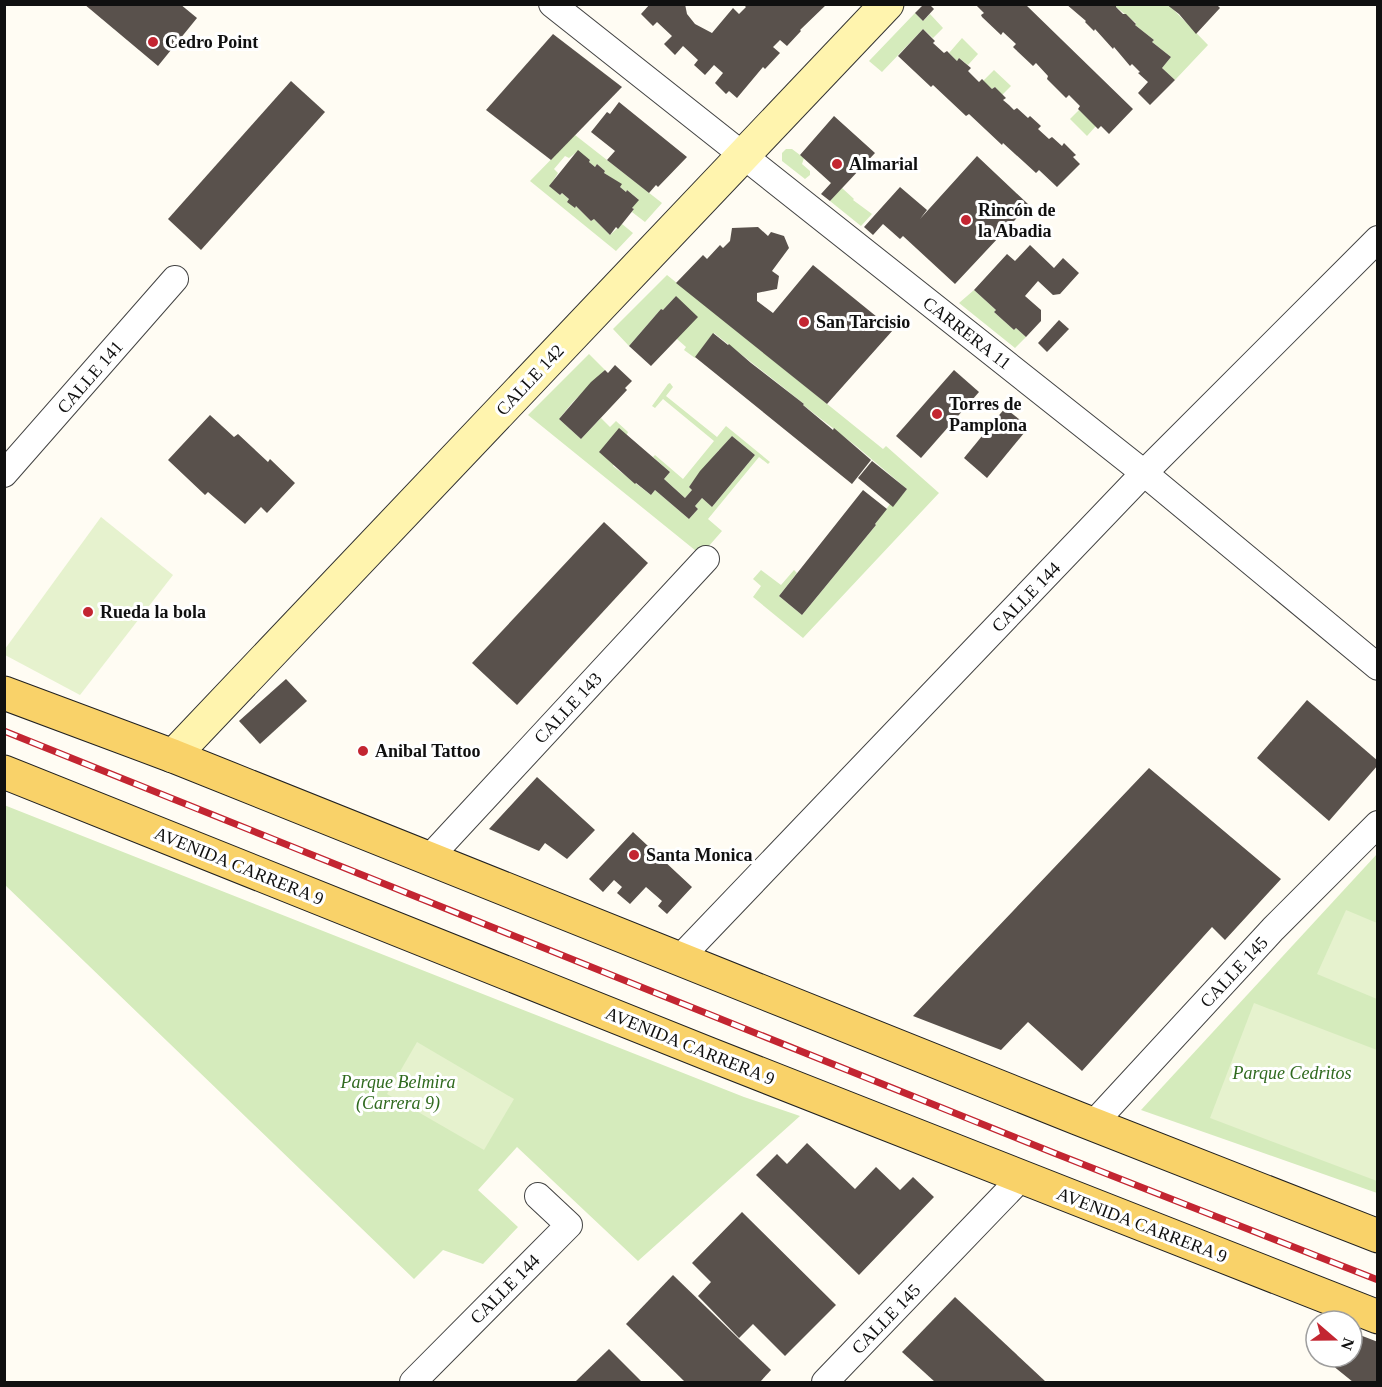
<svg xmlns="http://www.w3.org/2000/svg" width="1382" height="1387" font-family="Georgia,serif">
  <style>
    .green { fill: #d5ebbc }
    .pitch { fill: #e6f2ce }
    .building { fill: #59514c }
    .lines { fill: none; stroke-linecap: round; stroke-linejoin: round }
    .minor-casing { stroke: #434343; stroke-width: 28 }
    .secondary-casing { stroke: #323232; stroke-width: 35 }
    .primary-casing { stroke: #212121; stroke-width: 35 }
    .minor { stroke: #fff; stroke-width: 26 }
    .secondary { stroke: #fff4ae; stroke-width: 33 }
    .primary { stroke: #f9d269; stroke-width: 33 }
    .rail-casing { stroke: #c32531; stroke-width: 7 }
    .rail { stroke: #fff; stroke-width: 4.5; stroke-dasharray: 14; stroke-linecap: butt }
    .poi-dot { fill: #c32531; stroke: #fff; stroke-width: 2 }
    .labels { text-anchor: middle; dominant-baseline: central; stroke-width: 6; stroke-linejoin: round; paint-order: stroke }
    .poi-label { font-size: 18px; font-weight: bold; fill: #101010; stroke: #fff; text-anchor: start }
    .street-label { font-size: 18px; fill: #101010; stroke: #fff }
    .park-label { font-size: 18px; font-style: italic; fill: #306a1f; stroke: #fff }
  </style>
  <rect width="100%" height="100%" fill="#fffcf3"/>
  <!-- green -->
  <g class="green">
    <polygon points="1116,5 1166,5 1170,6 1208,45 1175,80 1162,68 1171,57 1152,42 1154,40 1135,25 1136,23 1116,7"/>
    <polygon points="915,13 923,21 930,14 943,28 933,38 923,29 882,72 869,61"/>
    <polygon points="962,38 978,54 968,65 959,58 957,61 949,53"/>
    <polygon points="994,70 1011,86 1002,95 995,87 992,89 983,81"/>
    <polygon points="1079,110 1096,126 1087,136 1070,119"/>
    <polygon points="575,135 662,203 645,222 632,212 634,209 632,208 638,199 627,190 626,192 620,187 621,184 604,173 605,171 597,164 595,167 589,162 590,160 578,151 569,158 565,156 554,169 558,173 550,186 560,195 562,193 569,199 567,202 576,206 591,221 594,219 610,235 622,224 633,233 616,251 530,181"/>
    <polygon points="786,149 792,149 804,158 802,164 810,171 810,175 805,179 782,161 782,153"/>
    <polygon points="842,188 854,199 853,200 872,214 861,226 830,201"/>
    <path d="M 667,275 L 883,449 L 886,446 L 939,493 L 803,638 L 753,597 L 761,586 L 753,579 L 761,570 L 781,585 L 794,570 L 797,573 L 779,596 L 802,615 L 876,525 L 875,524 L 890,504 L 893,506 L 907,489 L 856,446 L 803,405 L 804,404 C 773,379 744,357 714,333 L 695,358 L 684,350 L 686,347 L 677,339 L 676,296 L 663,310 L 661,309 L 629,346 L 613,329 Z"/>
    <polygon points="974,290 996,310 994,312 1014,330 1016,328 1026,337 1015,348 959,303"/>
    <polygon points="589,354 605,370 572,403 559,419 581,439 601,418 610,427 616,421 628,432 613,466 651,495 655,490 689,519 698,509 695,506 702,498 712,507 755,455 732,436 720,450 719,450 689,487 692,490 685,498 664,479 670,472 653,457 655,455 683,479 714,441 663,399 655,408 652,406 668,384 670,383 673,387 666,396 717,437 726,426 770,462 768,464 759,457 708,519 722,531 701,555 528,415"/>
    <polygon points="4,805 744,1097 800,1116 638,1261 517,1147 478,1190 518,1227 483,1264 443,1250 414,1279 5,885"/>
    <polygon points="1377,854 1377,1193 1141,1110"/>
  </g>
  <!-- pitch -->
  <g class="pitch">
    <polygon points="101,517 173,575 80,695 5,655 5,649"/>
    <polygon points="1346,910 1377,923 1377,999 1317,974"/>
    <polygon points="1254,1003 1377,1050 1377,1181 1210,1118"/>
    <polygon points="417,1042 514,1099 484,1150 387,1094"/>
  </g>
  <!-- building -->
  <g class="building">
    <polygon points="84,4 180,4 197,18 158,66"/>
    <polygon points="650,4 685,4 687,14 695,24 712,33 733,8 739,14 746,7 743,4 827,4 800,30 801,31 787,46 780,40 773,47 780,53 765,69 763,67 737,98 729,91 726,94 715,83 723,73 714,65 705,75 694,65 698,60 683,46 675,55 664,44 672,36 657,22 653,26 641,14"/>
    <polygon points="924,4 929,4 934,9 923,21 915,13"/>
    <polygon points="975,4 1025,4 1133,109 1109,134 1101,126 1098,129 1078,109 1080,106 1069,95 1066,98 1047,79 1048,76 1036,63 1033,66 1015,49 1013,47 1016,44 1003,32 1001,35 982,17 981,15 984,13"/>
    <polygon points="1066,4 1116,4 1116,7 1123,14 1126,14 1136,24 1135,25 1154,40 1152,42 1171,57 1162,68 1175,80 1150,105 1138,93 1148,82 1138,73 1140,72 1132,64 1130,66 1114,47 1113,49 1095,29 1094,31 1085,22 1086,21"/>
    <polygon points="1166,4 1216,4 1220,8 1196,34 1179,14"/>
    <polygon points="923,29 935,41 933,43 944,53 947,51 957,61 959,58 971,68 968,71 979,82 982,79 992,89 995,87 1006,98 1003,100 1009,105 1014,110 1017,108 1028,118 1030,116 1041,126 1038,129 1049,139 1052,137 1062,146 1064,143 1076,155 1073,157 1080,164 1057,187 1039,170 1036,173 1003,143 1002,145 969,114 966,116 933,85 931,87 898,56"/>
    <polygon points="553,34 622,87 551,160 486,110"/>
    <polygon points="291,81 325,112 201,250 168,219"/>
    <polygon points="619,102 687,157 658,187 656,185 649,193 607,160 615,151 591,132 607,112 610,114"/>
    <polygon points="834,116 875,153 830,201 821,194 831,183 800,155"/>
    <polygon points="578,150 590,160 589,162 595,167 597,164 605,171 604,173 622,184 620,187 626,192 627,190 639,200 632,208 634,209 618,229 616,227 610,235 594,219 591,221 576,206 575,208 567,202 569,199 562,193 560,195 549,186"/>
    <polygon points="977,156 1029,205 955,284 903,236 900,239 883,224 873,235 864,227 900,187 927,210 920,219"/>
    <polygon points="758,227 768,236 771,232 784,236 789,248 772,271 779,276 777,289 757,293 757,301 773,313 813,265 893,330 827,404 676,283 703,255 707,259 720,245 723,248 730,241 732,228"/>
    <polygon points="1030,245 1054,268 1063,258 1079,273 1060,294 1053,295 1038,281 1025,296 1041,310 1041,321 1026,337 1016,328 1014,330 994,312 996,310 974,290 1007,254 1015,261"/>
    <polygon points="676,296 698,317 651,366 629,346 661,309 663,310"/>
    <polygon points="1059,320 1069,329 1047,352 1038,343"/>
    <polygon points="713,333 728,345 729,344 751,363 804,404 803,405 833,430 834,428 871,460 852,484 695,357"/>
    <polygon points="615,365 632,381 625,388 627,390 581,439 559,419 591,382 605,370 608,373"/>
    <polygon points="954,370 979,392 921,458 896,436"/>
    <polygon points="1005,408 1029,427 987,478 964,458"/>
    <polygon points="210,415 234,437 238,434 268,462 270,459 295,483 267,513 261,507 245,524 208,492 205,495 168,460"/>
    <polygon points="619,428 670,472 664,479 685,498 692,490 689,487 700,471 732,436 755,455 712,507 702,498 695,506 698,509 689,519 655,490 651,495 636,483 635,484 599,452"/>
    <polygon points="872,461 907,489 893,507 858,478"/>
    <polygon points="863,490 887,509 875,524 876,525 802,615 779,596"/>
    <polygon points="604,522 648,563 517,705 472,663"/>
    <polygon points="286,679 307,701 260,744 239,721"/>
    <polygon points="1307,700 1378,761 1378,765 1329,821 1257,758"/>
    <polygon points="1149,768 1281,879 1225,940 1212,927 1082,1071 1028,1022 1001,1050 913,1016"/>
    <polygon points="537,777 595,830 567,859 545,843 539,851 489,829"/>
    <polygon points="633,832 692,887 667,914 658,906 662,901 646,887 630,904 617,893 622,887 614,880 603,892 589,879"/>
    <polygon points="807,1143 855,1189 876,1167 900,1190 913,1177 934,1197 859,1275 756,1175 777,1154 787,1164"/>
    <polygon points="742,1212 836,1305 785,1356 753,1324 739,1338 698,1296 711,1282 692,1263"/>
    <polygon points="673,1275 771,1370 760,1382 685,1382 626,1324"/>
    <polygon points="955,1297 1046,1382 935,1382 902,1352"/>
    <polygon points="1352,1332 1378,1342 1378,1382 1353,1382 1322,1357 1352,1357"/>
    <polygon points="609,1349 642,1382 575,1382"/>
  </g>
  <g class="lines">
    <!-- minor casing -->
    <g class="minor-casing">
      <g id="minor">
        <polyline points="552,4 1144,473 1378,667"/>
        <polyline points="4,474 175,279"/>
        <polyline points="429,858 706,559"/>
        <polyline points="679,959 1144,473 1378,239"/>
        <polyline points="1093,1124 1273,929 1378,824"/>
        <polyline points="413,1382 569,1225 538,1196"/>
        <polyline points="825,1382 1021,1178"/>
      </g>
    </g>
    <!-- secondary casing -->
    <g class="secondary-casing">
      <polyline id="secondary" points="173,756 887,4"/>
    </g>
    <!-- primary casing -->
    <g class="primary-casing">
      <g id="primary">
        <polyline points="4,693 173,756 1077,1118 1378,1236"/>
        <polyline points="4,772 709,1054 1378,1317"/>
      </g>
    </g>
    <!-- minor -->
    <use href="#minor" class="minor"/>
    <!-- secondary -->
    <use href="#secondary" class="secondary"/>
    <!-- primary -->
    <use href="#primary" class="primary"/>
    <!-- rail casing -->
    <g class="rail-casing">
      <polyline id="rail" points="4,731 1054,1153 1378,1280"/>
    </g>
    <!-- rail -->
    <use href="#rail" class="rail"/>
  </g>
  <!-- markers -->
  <g class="poi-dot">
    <circle cx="153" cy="42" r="6"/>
    <circle cx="837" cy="164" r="6"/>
    <circle cx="966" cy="220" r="6"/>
    <circle cx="804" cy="322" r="6"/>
    <circle cx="937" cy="414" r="6"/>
    <circle cx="88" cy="612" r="6"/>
    <circle cx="363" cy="751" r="6"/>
    <circle cx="634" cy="855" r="6"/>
  </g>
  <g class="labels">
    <!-- poi labels -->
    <g class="poi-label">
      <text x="165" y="42">Cedro Point</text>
      <text x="849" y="164">Almarial</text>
      <text x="978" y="210">Rincón de<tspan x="978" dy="21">la Abadia</tspan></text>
      <text x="816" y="322">San Tarcisio</text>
      <text x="949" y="404">Torres de<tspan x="949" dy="21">Pamplona</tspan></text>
      <text x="100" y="612">Rueda la bola</text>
      <text x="375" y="751">Anibal Tattoo</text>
      <text x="646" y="855">Santa Monica</text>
    </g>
    <!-- street labels -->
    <g class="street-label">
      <text transform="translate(967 333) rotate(38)">CARRERA 11</text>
      <text transform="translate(90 377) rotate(-49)">CALLE 141</text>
      <text transform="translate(530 380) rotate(-47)">CALLE 142</text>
      <text transform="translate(1026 597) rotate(-46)">CALLE 144</text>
      <text transform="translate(568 708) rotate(-47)">CALLE 143</text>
      <text transform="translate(239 866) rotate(22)">AVENIDA CARRERA 9</text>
      <text transform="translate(1234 972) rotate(-47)">CALLE 145</text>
      <text transform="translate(690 1046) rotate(22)">AVENIDA CARRERA 9</text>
      <text transform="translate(1142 1225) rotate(21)">AVENIDA CARRERA 9</text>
      <text transform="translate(505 1289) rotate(-45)">CALLE 144</text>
      <text transform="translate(886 1319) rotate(-46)">CALLE 145</text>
    </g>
    <!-- park labels -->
    <g class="park-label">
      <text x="1292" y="1073">Parque Cedritos</text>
      <text x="398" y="1082">Parque Belmira<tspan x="398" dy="21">(Carrera 9)</tspan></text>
    </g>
  </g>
  <!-- border -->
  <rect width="1382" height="1387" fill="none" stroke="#101010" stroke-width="12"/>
  <!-- north arrow -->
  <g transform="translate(1334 1339) rotate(110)"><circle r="28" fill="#ffffff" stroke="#9f9f9f" stroke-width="1.5"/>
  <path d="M0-4.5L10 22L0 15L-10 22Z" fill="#c32531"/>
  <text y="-9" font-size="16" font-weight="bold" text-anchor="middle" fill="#101010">N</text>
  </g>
</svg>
